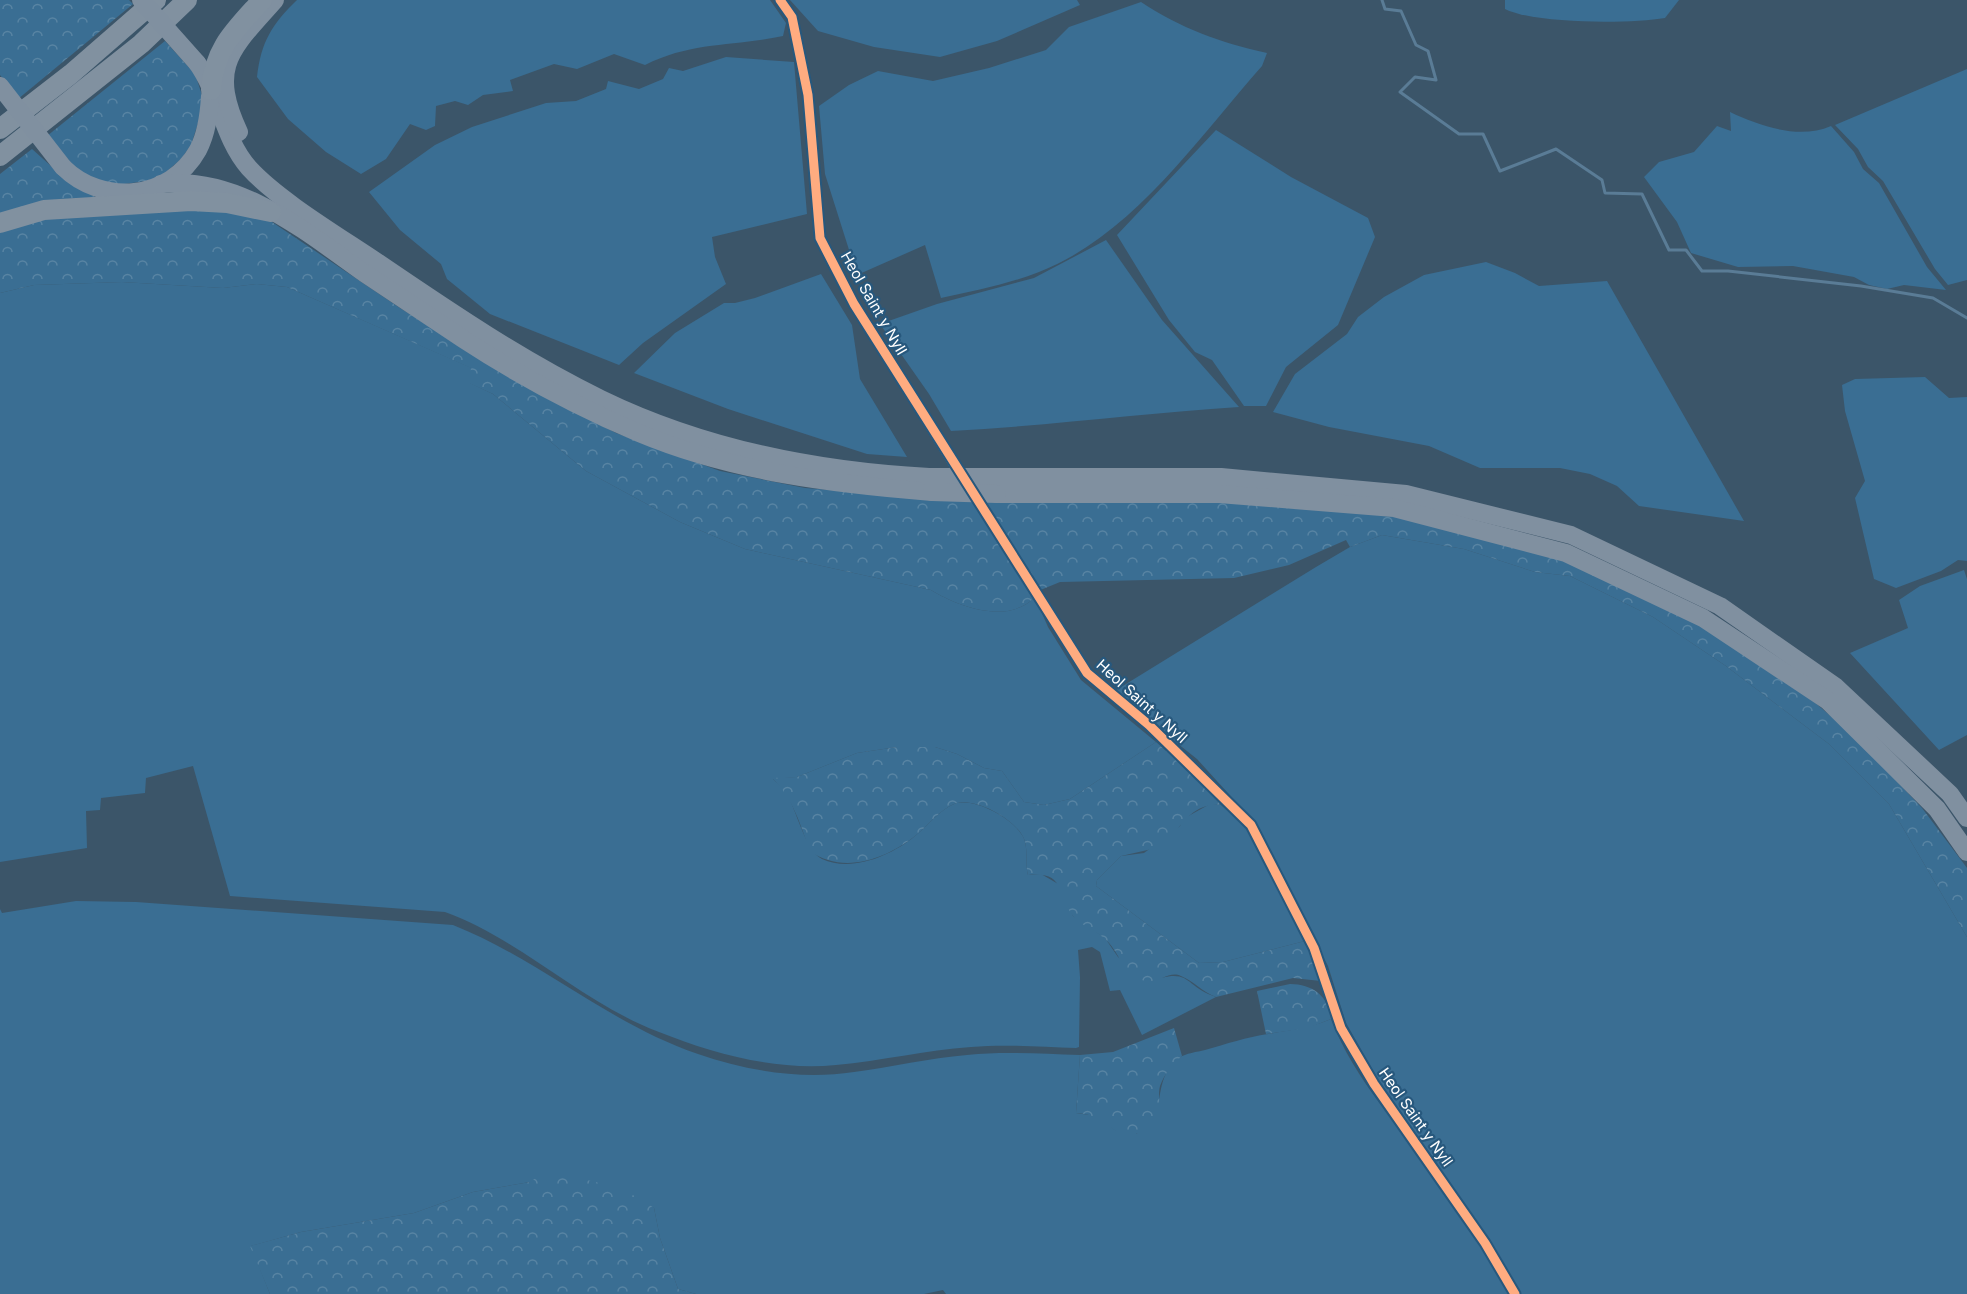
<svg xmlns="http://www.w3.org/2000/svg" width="1967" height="1294" font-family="Inter,sans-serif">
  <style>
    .grass { fill: #3a6e93 }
    .forest { fill: url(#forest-crowns) }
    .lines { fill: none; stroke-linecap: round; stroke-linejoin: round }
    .stream { stroke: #5a7c96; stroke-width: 3 }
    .minor { stroke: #8091a0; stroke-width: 10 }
    .trunk { stroke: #8090a0; stroke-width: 18 }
    .motorway { stroke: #8191a0; stroke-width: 20 }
    .trunk-bridge { stroke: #8090a0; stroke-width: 18 }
    .cycleway-casing { stroke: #27587d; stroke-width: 13 }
    .cycleway { stroke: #ffac80; stroke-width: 9 }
    .labels { text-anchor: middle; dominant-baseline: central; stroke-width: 4.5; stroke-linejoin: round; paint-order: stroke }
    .street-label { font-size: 15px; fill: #fff; stroke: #27587d }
  </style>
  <defs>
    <pattern id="forest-crowns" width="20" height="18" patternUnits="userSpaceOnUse" patternTransform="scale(1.5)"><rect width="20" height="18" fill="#3a6e93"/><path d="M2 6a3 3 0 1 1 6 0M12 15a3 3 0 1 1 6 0" fill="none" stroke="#5884a3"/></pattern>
  </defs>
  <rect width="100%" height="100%" fill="#3b5569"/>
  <!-- grass -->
  <g class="grass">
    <path d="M 297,0 L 770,0 L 786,23 L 783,36 C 732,47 693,41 645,65 L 614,54 L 577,69 L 554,64 L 510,80 L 513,91 L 483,95 L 468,105 L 455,101 L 436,106 L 435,126 L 426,130 L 410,124 L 386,159 L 361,174 L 326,152 L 288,119 L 257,77 C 261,42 272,24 297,0 Z"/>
    <polygon points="790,0 1077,0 1080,5 997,41 940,57 874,47 818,31"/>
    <path d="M 1505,0 L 1679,0 L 1665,18 C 1630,24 1535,24 1505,9 Z"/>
    <path d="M 1141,2 C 1180,28 1221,43 1267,53 L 1262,66 C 1198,138 1132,236 1039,272 C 1008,284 974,291 941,298 L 925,245 L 857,275 L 825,174 L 819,106 L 849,85 L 878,71 L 933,81 L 989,68 L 1046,50 L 1069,27 Z"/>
    <polygon points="726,57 794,62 807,214 712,237 715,257 726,284 643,343 619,365 490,314 447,279 441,264 400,230 369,192 435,145 472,127 546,103 576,101 606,89 608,81 639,89 663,79 669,68 683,71"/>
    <polygon points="1967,69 1967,280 1948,285 1935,269 1883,181 1868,167 1858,149 1835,125"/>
    <path d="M 1730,112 C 1760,126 1799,140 1831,126 L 1854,152 L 1863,169 L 1879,183 L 1927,267 L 1946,290 L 1904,285 L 1887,289 L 1869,285 L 1854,277 L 1793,266 L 1738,267 L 1691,253 L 1677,222 L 1644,177 L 1659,162 L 1694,152 L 1717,126 L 1731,131 Z"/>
    <polygon points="1216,130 1291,177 1368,218 1375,237 1338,325 1286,367 1266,406 1244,406 1212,360 1195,352 1169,320 1117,235"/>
    <path d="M 1106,240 L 1162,320 L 1239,407 C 1143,413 1048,426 951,431 L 929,394 L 880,324 L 937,304 L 1034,278 Z"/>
    <polygon points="1486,262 1515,273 1539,286 1607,281 1744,521 1639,506 1617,486 1590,474 1560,468 1480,468 1429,446 1329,427 1273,412 1295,374 1347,334 1358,317 1384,297 1424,275"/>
    <polygon points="821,274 852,325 860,379 907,457 867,454 728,409 634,373 675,333 724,303 735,303 755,298"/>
    <path d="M 122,282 L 223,288 L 257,284 L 287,287 L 472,368 L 470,383 L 493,394 L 586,471 L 680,522 L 745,549 L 931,590 C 959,607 1008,625 1035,597 L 1048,627 L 1081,680 L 1156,742 L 1070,799 L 1044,805 L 1024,802 L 1002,771 L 984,768 L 957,754 L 935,747 L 897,747 L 857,753 L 797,777 L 773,779 C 777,783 782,787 785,791 C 796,807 805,851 822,859 C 852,873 892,855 915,836 C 928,826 939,810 954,804 C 974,797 1012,818 1022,835 C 1029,845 1025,863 1028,875 L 1041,874 L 1060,885 L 1073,916 L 1105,938 L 1118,957 L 1151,981 C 1192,967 1183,986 1216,997 L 1142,1035 L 1120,990 L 1110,991 L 1100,952 L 1092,947 L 1078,950 L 1080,977 L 1079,1047 L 1076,1048 C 1041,1047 1006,1044 971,1047 C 926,1050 881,1061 836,1065 C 776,1071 714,1054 659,1032 C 582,1003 522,940 445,912 L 230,896 L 193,766 L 146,778 L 145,793 L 101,798 L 100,810 L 86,811 L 87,848 L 0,862 L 0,293 L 34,285 Z"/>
    <polygon points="1925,377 1949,398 1967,397 1967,561 1958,560 1941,571 1896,588 1874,579 1855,498 1865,481 1845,411 1842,385 1855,379"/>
    <polygon points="1382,535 1464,549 1535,572 1570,576 1653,617 1726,666 1829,744 1889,804 1967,937 1967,1294 1519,1294 1487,1237 1380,1083 1346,1023 1328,966 1256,824 1197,759 1113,692 1316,567 1350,547"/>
    <polygon points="1964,570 1967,579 1967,735 1939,750 1850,653 1908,628 1899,600 1920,586"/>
    <polygon points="1210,804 1221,805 1247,826 1305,941 1223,962 1199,963 1096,886 1097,880 1121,856 1144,853 1180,826 1183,819"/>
    <path d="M 76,901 L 136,902 L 453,925 C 539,959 609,1024 698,1054 C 747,1071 802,1080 854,1072 C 892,1067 929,1058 967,1055 C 1005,1051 1042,1054 1080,1055 L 1076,1113 L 1097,1116 L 1115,1130 L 1136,1134 C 1172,1114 1148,1083 1179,1058 C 1186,1053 1197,1052 1205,1050 C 1226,1044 1247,1037 1268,1034 C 1290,1030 1310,1028 1331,1019 C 1354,1080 1402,1129 1440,1182 C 1465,1219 1488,1257 1513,1294 L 946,1294 L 943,1290 L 924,1294 L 696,1294 L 678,1289 L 660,1238 L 654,1208 L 530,1182 L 473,1192 L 414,1213 L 301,1232 L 251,1246 L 270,1294 L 0,1294 L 0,909 L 2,913 Z"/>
  </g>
  <!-- forest -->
  <g class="forest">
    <polygon points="0,0 129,0 133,4 18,99 0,75"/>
    <polygon points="165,41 195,74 202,95 200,117 191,145 181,159 166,172 153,180 117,185 84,177 47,136"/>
    <polygon points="32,149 71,184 97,198 0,218 0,174"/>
    <path d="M 203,207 L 269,220 L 400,308 L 519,383 L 616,433 L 720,471 L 805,488 L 975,501 L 1035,597 C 1008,625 959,607 931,590 L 745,549 L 680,522 L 586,471 L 493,394 L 469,383 L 471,368 L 287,287 L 257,284 L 223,288 L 122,282 L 34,285 L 0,293 L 0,231 L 35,220 Z"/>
    <polygon points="1337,500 1570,556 1703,620 1785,677 1854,736 1922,808 1967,868 1967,937 1889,804 1829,744 1726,666 1653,617 1570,576 1535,572 1464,549 1382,535 1350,547 1346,540 1289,565 1234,578 1060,582 1038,591 981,501"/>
    <path d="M 1156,742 L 1197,778 L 1221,805 C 1193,802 1180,826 1165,846 L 1121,856 L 1097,880 L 1096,886 L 1199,963 L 1223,962 L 1305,941 L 1321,981 L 1293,978 L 1216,997 C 1202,992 1194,981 1181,976 C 1170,971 1161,981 1151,981 C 1123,982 1122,954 1106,940 C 1097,931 1081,926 1073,916 C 1056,894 1066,871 1028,875 C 1025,863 1029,845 1022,835 C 1012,818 974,796 954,804 C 939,810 928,826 915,836 C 886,859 843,875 810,851 C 800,824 793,798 772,778 L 797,777 L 857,753 L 897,747 L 935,747 L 957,754 L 984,768 L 1002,771 L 1024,802 L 1044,805 L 1070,799 Z"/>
    <path d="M 1290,984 C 1312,984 1329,996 1331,1019 L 1308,1028 L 1266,1034 L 1257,991 Z"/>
    <path d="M 1174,1028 L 1182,1056 C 1172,1065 1165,1073 1160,1086 C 1158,1093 1160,1101 1159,1108 C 1157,1120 1143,1135 1130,1135 C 1109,1134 1105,1114 1076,1113 L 1080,1055 L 1113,1052 Z"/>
    <path d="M 543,1173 C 582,1178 622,1184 654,1208 L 660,1238 L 678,1289 L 696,1294 L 270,1294 L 250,1246 L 301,1232 L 414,1213 L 473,1192 L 530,1182 Z"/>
  </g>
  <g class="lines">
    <!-- stream -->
    <polyline class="stream" points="1382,0 1385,9 1401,11 1416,45 1428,51 1436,80 1415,77 1400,92 1459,134 1483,134 1500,171 1556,149 1602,180 1605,193 1642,194 1669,250 1686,250 1702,271 1728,271 1861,286 1933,298 1967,318"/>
    <!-- minor -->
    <g class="minor">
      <polyline points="780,0 792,17 808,95 820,238 854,304 963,479"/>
      <polyline points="972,492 1087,673 1149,725 1251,825 1314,948 1341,1028 1374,1084 1485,1243 1515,1294"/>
    </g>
    <!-- trunk -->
    <g class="trunk">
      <path d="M 197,63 C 220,95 222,137 249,168 C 279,201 342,238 380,264 C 452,313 523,361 601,399 C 702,448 817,471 929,477"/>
      <path d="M 239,132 C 208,65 232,49 275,0"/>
      <path d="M 63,167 C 102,206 170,200 198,150 C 207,133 209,114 210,96"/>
      <path d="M 161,184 C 237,174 306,232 364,273 C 397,295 430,317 463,339 C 518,375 578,407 639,433 C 732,472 833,484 932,492"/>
      <polyline points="986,477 1221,477 1406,494 1571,535 1720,606 1836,687 1950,794 1967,818"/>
      <polyline points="997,494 1219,494 1394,508 1566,553 1703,618 1828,701 1937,809 1967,852"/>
    </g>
    <!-- motorway -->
    <g class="motorway">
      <path d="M 211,90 C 214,48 235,30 262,0"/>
      <polyline points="0,129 71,74 156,0"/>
      <polyline points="0,156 141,44 187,0"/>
      <polyline points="0,223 44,210 191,201 227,203 271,212"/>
    </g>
    <!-- trunk-bridge -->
    <g class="trunk-bridge">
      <polyline points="141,0 197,63"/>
      <polyline points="0,86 63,167"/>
      <polyline points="929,477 986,477"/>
      <polyline points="932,492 997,494"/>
    </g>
    <!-- cycleway casing -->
    <g class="cycleway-casing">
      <polyline id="cycleway" points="780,0 792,17 808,95 820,238 854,304 1087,673 1149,725 1251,825 1314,948 1341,1028 1374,1084 1485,1243 1515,1294"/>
    </g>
    <!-- cycleway -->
    <use href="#cycleway" class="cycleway"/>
  </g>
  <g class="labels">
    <!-- street labels -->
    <g class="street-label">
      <text transform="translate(874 303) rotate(60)">Heol Saint y Nyll</text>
      <text transform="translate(1142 701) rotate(42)">Heol Saint y Nyll</text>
      <text transform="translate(1416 1117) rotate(55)">Heol Saint y Nyll</text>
    </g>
  </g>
</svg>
